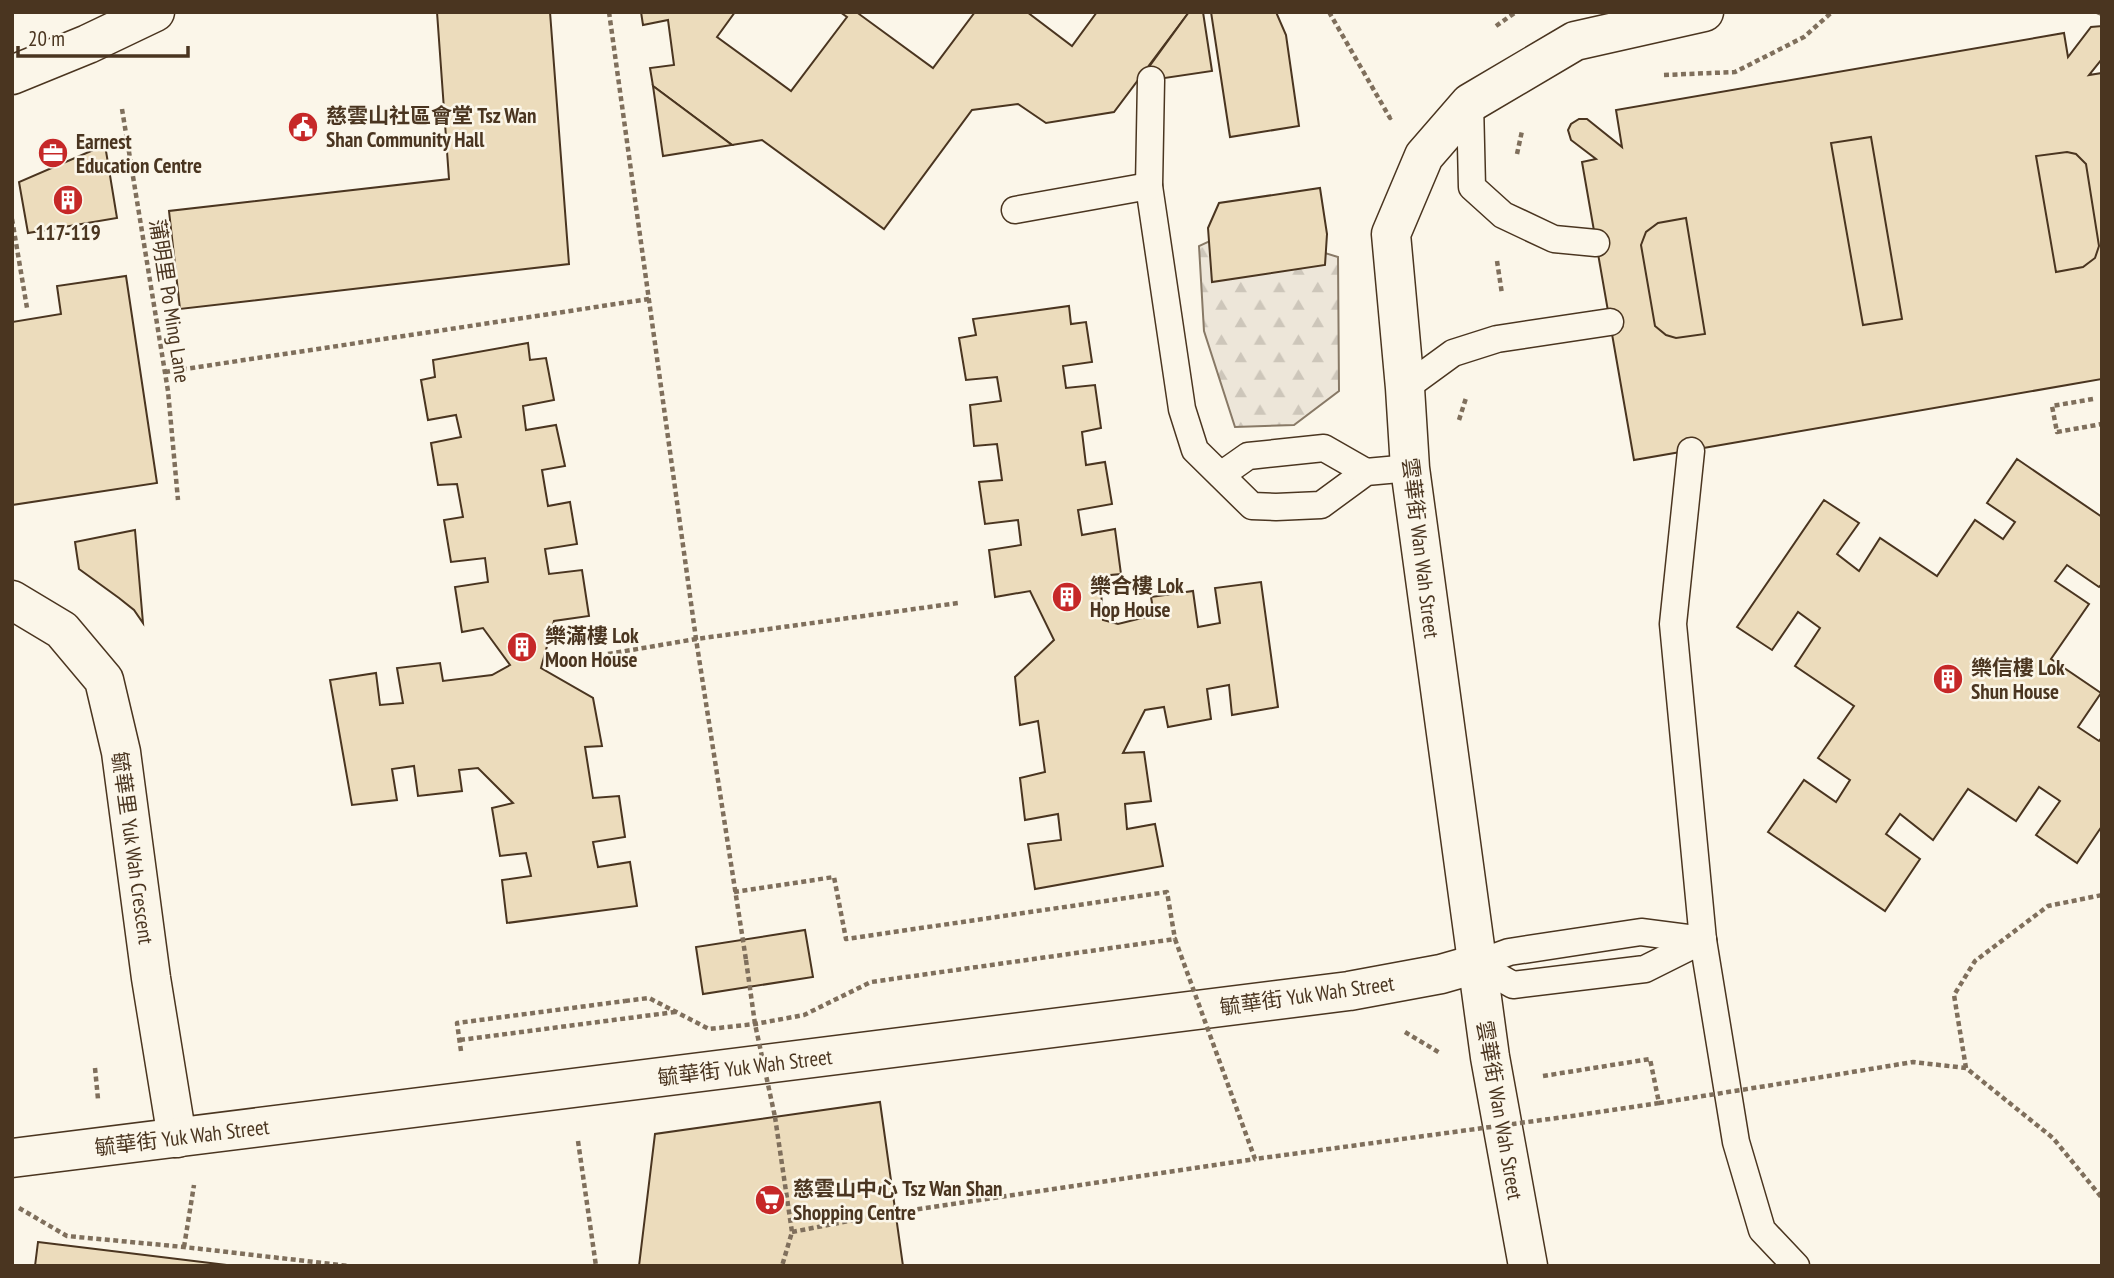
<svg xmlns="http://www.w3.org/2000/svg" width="2114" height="1278" font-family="'PT Sans Narrow','Noto Sans TC',sans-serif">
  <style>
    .forest { fill: url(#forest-firs); stroke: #887966; stroke-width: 2 }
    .building { fill: #ecdcbc; stroke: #4a3520; stroke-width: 2 }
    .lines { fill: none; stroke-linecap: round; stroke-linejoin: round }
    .lane-casing { stroke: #4a3520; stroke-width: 29 }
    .street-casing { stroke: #4a3520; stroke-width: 41 }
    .secondary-casing { stroke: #4a3520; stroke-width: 41 }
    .path { stroke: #7f6f5c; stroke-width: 4.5; stroke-dasharray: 5 3.5; stroke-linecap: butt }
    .lane { stroke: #fbf6e9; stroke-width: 26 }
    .street { stroke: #fbf6e9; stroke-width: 38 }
    .secondary { stroke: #fbf6e9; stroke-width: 38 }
    .path-bridge { stroke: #7f6f5c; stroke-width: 4.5; stroke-dasharray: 5 3.5; stroke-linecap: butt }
    .labels { text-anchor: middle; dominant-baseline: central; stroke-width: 5; stroke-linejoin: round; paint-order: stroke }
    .poi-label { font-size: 21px; font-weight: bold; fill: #4a3520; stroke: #fbf6e9; text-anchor: start }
    .street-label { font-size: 21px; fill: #4a3520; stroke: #fbf6e9 }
  </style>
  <defs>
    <pattern id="forest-firs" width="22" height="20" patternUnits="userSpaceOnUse" patternTransform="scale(1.75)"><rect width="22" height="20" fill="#ede6d9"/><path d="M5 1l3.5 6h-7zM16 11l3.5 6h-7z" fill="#cdc6ba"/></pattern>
  </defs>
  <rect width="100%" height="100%" fill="#fbf6e9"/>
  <!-- forest -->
  <polygon class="forest" points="1240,227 1338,257 1339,391 1294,425 1235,427 1204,331 1199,246"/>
  <!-- building -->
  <g class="building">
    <polygon points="437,12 550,12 569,264 180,309 169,211 449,179"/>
    <polygon points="641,12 735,12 717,37 791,91 847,17 840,12 861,12 859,14 933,68 975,12 1027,12 1072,46 1097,12 1189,12 1114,112 1046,123 1018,104 972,110 884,229 762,140 732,145 653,86 650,68 674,65 668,20 643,25"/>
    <polygon points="1189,12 1203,12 1212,71 1138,82"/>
    <polygon points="1211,12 1276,12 1286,35 1299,126 1230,137"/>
    <polygon points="2102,26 2102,59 2089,75 2102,73 2102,379 1634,460 1582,162 1596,159 1571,140 1568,130 1571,124 1579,119 1587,119 1622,147 1616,110 2064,33 2068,57 2091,27"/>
    <polygon points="653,86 732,145 663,156"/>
    <polygon points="1871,137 1902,319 1863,325 1831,143"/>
    <polygon points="105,145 117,218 28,233 19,182"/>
    <polygon points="2067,152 2076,154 2086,164 2099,246 2095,258 2083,267 2056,272 2036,156"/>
    <polygon points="1320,188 1327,234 1325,265 1212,282 1208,228 1219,203"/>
    <polygon points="1686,218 1705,334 1676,338 1666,335 1655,326 1641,245 1646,232 1658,223"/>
    <polygon points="126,276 157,483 12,505 12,322 61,314 57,286"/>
    <polygon points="1069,306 1071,324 1086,322 1092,362 1063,366 1066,388 1095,385 1101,428 1082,432 1086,465 1105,462 1112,504 1078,510 1082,535 1115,529 1121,574 1100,576 1103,620 1118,624 1154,615 1151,597 1193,591 1198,627 1220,623 1215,588 1261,582 1278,707 1232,715 1229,685 1207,689 1211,719 1168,727 1164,707 1145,710 1123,753 1144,752 1151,801 1125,804 1127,829 1155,824 1163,866 1035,889 1028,844 1061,840 1058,814 1025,820 1020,778 1045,772 1038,721 1020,725 1015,677 1054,640 1030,591 995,597 989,550 1021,545 1018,520 985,524 979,482 1002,480 997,444 974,446 970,405 1001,401 997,377 966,380 959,338 976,335 973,319"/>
    <polygon points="528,343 530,360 546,358 554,400 523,406 526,430 556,425 565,466 542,470 548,506 570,502 577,544 545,549 549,574 582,570 589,616 554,621 541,668 593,698 602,746 585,747 593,798 619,796 625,837 593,842 598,867 630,862 637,906 507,923 502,880 531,876 526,853 500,856 492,808 513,803 478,768 459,770 462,791 418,796 414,766 392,769 397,800 352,805 330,680 376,673 380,705 403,703 397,668 440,663 443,681 492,675 510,665 483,628 462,632 455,587 488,582 485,558 451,562 444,520 463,517 457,484 438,485 431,443 461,437 456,415 428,420 421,380 435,377 433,360"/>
    <polygon points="2017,459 2102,517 2102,584 2099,587 2067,565 2055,581 2089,604 2051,659 2101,693 2078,727 2099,741 2102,737 2102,826 2077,863 2036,835 2060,801 2039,787 2016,821 1968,789 1933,840 1900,814 1886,834 1920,859 1885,911 1768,832 1804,780 1836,802 1850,780 1818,758 1854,706 1795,666 1820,628 1798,612 1772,650 1737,627 1824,500 1859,523 1837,554 1859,571 1880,538 1937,576 1975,520 2003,539 2015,522 1987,503"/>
    <polygon points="135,530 143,623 134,610 119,598 79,569 75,542"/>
    <polygon points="805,930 813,977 703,994 696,947"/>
    <polygon points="880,1102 903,1266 639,1266 655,1134"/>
    <polygon points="38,1242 235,1266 35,1266"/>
  </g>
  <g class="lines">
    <!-- lane casing -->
    <g class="lane-casing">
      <g id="lane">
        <polyline points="1151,80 1149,186 1182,409 1195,450 1252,506 1276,507 1321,505 1366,472 1410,468"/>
        <polyline points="1470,103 1472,187 1503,215 1554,239 1596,243"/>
        <polyline points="1015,210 1149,186"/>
        <polyline points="1405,388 1453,353 1497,339 1610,322"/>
        <polyline points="1691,451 1673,624 1703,940 1736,1142 1762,1230 1796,1266"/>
        <polyline points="1221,475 1248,456 1324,448 1366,472"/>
        <polyline points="1476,964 1513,985 1645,969 1703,940"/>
        <polyline points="1476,964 1509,952 1641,932 1703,940"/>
      </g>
    </g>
    <!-- street casing -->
    <g class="street-casing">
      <g id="street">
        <polyline points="12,600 62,630 104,680 121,752 151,978 177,1138"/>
        <polyline points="12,1158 1349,991 1441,974 1476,964"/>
        <polyline points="1528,1266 1490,1057 1410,468 1405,388 1391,234 1424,156 1470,103 1575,41 1704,12"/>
      </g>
    </g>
    <!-- secondary casing -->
    <g class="secondary-casing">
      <polyline id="secondary" points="12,75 88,44 155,12"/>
    </g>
    <!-- path -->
    <g class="path">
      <polyline points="609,12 696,639 746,960"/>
      <polyline points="1329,12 1390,118 1392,116"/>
      <polyline points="2097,12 2102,14"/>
      <polyline points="1496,26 1516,12"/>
      <polyline points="1664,75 1735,72 1804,37 1832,12"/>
      <polyline points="122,109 168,391 178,500"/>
      <polyline points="1517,154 1522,131"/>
      <polyline points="12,219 27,308"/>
      <polyline points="1497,261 1502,294"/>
      <polyline points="165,372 649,299"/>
      <polyline points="2093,399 2052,406 2057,432 2102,424"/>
      <polyline points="1459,420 1466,398"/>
      <polyline points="608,654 696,639 958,603"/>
      <polyline points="734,892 834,877 846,939 1167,892 1175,939"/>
      <polyline points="1405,1032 1440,1053"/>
      <polyline points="460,1040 675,1012"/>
      <polyline points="461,1051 457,1023 625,1001"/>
      <polyline points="95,1068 98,1099"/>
      <polyline points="1966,1068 1954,995 1975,961 2048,906 2102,895"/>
      <polyline points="1543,1076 1650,1059 1659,1103 1579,1115"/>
      <polyline points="1810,1079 1913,1062 1966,1068 2053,1138 2102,1198"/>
      <polyline points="775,1117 792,1232 782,1266"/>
      <polyline points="578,1141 596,1266"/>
      <polyline points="19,1208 67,1236 184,1247 349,1266"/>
      <polyline points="792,1232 885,1214 1255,1159"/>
      <polyline points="184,1247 194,1185"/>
    </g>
    <!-- lane -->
    <use href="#lane" class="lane"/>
    <!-- street -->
    <use href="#street" class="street"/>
    <!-- secondary -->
    <use href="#secondary" class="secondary"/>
    <!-- path-bridge -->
    <g class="path-bridge">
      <polyline points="746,960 755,1024 775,1117"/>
      <polyline points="625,1001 649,998 709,1029 755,1024 804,1015 871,982 1175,939 1255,1159 1579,1115"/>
      <polyline points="1659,1103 1810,1079"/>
    </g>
  </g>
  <!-- icons -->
  <defs>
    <g id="civic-disc" transform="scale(1.575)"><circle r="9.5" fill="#c62828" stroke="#fbf6e9"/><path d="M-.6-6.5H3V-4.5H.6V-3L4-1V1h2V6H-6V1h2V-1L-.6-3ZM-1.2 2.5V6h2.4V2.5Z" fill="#fff"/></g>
    <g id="office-disc" transform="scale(1.575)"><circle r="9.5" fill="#c62828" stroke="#fbf6e9"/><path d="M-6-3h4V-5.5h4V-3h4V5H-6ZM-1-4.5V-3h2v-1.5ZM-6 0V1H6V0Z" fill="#fff"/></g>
    <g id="building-disc" transform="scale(1.575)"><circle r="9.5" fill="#c62828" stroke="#fbf6e9"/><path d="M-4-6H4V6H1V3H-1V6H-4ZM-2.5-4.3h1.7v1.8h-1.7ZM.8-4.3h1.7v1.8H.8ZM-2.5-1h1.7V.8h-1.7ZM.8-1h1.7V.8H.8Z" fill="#fff"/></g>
    <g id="supermarket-disc" transform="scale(1.575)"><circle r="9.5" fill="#c62828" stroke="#fbf6e9"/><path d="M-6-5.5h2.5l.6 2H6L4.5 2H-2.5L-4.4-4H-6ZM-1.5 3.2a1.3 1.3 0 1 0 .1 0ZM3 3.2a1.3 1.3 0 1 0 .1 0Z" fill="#fff"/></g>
  </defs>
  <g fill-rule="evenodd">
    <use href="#civic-disc" x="303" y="127"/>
    <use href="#office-disc" x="53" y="153"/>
    <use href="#building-disc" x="68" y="200"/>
    <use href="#building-disc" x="1067" y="597"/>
    <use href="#building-disc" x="522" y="647"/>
    <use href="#building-disc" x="1948" y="679"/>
    <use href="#supermarket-disc" x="770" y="1200"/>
  </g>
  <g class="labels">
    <!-- poi labels -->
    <g class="poi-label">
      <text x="326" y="115">慈雲山社區會堂 Tsz Wan<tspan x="326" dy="24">Shan Community Hall</tspan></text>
      <text x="76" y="141">Earnest<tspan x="76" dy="24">Education Centre</tspan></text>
      <text x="68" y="232" text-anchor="middle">117-119</text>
      <text x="1090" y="585">樂合樓 Lok<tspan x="1090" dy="24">Hop House</tspan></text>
      <text x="545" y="635">樂滿樓 Lok<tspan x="545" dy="24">Moon House</tspan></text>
      <text x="1971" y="667">樂信樓 Lok<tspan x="1971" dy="24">Shun House</tspan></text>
      <text x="793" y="1188">慈雲山中心 Tsz Wan Shan<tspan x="793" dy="24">Shopping Centre</tspan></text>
    </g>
    <!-- street labels -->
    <g class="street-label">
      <text transform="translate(170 301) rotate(81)">蒲明里 Po Ming Lane</text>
      <text transform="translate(1421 548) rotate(83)">雲華街 Wan Wah Street</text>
      <text transform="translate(133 848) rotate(82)">毓華里 Yuk Wah Crescent</text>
      <text transform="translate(1307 995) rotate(-8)">毓華街 Yuk Wah Street</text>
      <text transform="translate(745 1067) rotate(-7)">毓華街 Yuk Wah Street</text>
      <text transform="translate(1500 1110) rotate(80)">雲華街 Wan Wah Street</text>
      <text transform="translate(182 1137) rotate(-7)">毓華街 Yuk Wah Street</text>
    </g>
  </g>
  <!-- border -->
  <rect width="2114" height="1278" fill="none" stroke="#4a3520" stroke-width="28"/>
  <!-- scale -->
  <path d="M18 46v10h170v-10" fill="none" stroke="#4a3520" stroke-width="3.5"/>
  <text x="28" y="46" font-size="21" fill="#4a3520" stroke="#fbf6e9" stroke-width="5" paint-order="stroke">20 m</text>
</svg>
